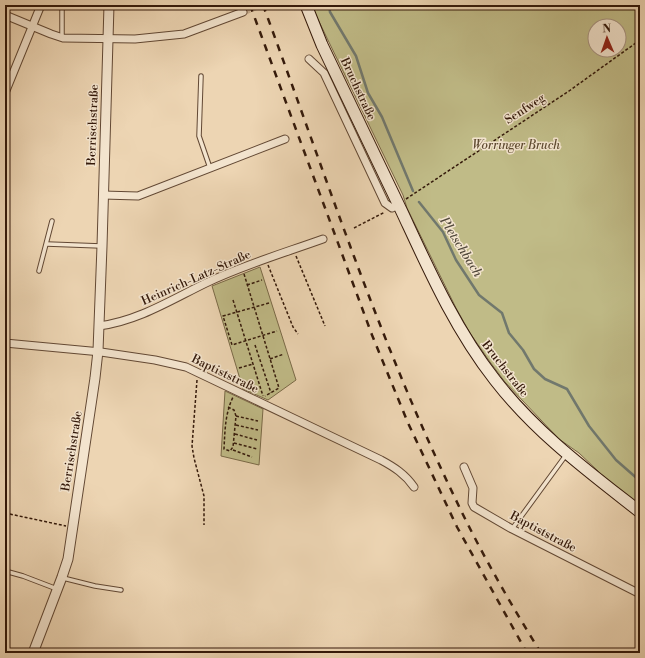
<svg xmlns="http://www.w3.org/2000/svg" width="645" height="658" font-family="'Libre Bodoni',serif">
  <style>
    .green { fill: #c0bb87; stroke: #7a6a48; fill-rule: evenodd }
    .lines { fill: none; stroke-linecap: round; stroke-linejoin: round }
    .stream { stroke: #71786d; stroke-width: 2.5 }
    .minor-tunnel { stroke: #c8af91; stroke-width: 7; stroke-dasharray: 7 3.5; stroke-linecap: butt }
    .service-casing { stroke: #624834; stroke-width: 5.5 }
    .minor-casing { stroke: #624834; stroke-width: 9 }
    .tertiary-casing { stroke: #624834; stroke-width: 11 }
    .secondary-casing { stroke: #34190a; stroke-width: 13 }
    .path { stroke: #34190a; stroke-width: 1.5; stroke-dasharray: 3 2; stroke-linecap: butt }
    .service { stroke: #f3e4ce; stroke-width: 3.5 }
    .minor { stroke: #f3e4ce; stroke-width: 7 }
    .tertiary { stroke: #f3e4ce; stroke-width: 9 }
    .secondary { stroke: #f3e4ce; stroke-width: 11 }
    .rail { stroke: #34190a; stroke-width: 2.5; stroke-dasharray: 7 7; stroke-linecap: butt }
    .labels { text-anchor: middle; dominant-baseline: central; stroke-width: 3; stroke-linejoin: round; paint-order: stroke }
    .street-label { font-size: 12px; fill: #34190a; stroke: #f3e4ce }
    .park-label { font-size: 12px; font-style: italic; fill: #5e4a30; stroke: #f3e4ce }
    .water-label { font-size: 13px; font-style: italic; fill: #52493c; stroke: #f3e4ce }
  </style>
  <rect width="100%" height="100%" fill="#edd5b3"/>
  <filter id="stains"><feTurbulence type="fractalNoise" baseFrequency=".005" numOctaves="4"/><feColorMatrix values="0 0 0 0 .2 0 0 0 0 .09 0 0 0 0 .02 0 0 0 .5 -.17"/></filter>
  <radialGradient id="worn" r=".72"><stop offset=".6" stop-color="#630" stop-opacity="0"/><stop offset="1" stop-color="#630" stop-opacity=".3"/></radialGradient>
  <!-- green -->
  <g class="green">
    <path d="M 311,5 L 640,5 L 640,507 L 598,473 L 598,471 L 579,453 L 559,439 L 505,382 L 490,362 L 470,333 L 456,308 L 407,208 L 403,195 ZM 595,26 L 619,26 L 619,50 L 595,50 Z"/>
    <polygon points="260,267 296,380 268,400 243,389 212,286"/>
    <polygon points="225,391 263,409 259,465 221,456"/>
  </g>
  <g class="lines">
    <!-- stream -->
    <g class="stream">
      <polyline points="329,5 330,12 356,56 368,93 382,117 413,191"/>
      <polyline points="419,202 443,232 456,260 479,295 502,313 509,333 523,350 534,369 545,379 567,389 589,426 616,460 640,481"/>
    </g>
    <!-- minor-tunnel -->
    <polyline class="minor-tunnel" points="243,12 260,5"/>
    <!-- service casing -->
    <g class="service-casing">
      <g id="service">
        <polyline points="62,37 62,5"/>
        <polyline points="201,76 199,136 210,168"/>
        <polyline points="47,244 101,246"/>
        <polyline points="39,271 52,221"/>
        <polyline points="512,529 566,455"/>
        <polyline points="5,571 23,576 57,589"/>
        <polyline points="63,578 95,586 121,590"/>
      </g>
    </g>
    <!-- minor casing -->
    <g class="minor-casing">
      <g id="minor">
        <polyline points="5,15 51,34 63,38 135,39 184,34 243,12"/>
        <polyline points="309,59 324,73 385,203 392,208 398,205"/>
        <polyline points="5,93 41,5"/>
        <polyline points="103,195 138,196 285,139"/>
        <path d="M 99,326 C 138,321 171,300 206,283 C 243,265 284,253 323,239"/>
        <path d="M 5,343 L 101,352 L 155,360 L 186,367 L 381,460 C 394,467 405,474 414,487"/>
        <polyline points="464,467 473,488 472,503 474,507 512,529 640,594"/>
      </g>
    </g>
    <!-- tertiary casing -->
    <g class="tertiary-casing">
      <polyline id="tertiary" points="33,653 62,577 68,559 95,378 98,351 102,246 109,5"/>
    </g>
    <!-- secondary casing -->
    <g class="secondary-casing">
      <path id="secondary" d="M 306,5 L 322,45 C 349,101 375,156 402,212 C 429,270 455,329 495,380 C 536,433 589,472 640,512"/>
    </g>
    <!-- path -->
    <g class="path">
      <polyline points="639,5 640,7"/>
      <polyline points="406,199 569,91 640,40"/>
      <polyline points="354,228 385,212"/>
      <polyline points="296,256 325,326"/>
      <polyline points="268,265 293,327 298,334"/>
      <polyline points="244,274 279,388 265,396"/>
      <polyline points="247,285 262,280"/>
      <polyline points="233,300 263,396"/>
      <polyline points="269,303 223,316 232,345 277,331"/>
      <polyline points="255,345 271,393"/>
      <polyline points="270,359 284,354"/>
      <polyline points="239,368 253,364"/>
      <polyline points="197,380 192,446 194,458 204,496 204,525"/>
      <path d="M 228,407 L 234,410 L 236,416 L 233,447 L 230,451 L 224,449 C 225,430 225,414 233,397"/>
      <polyline points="236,416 258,421"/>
      <polyline points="236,425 258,430"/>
      <polyline points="235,434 257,440"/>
      <polyline points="234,443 257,449"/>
      <polyline points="233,450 252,457"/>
      <polyline points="5,513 66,526"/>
    </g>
    <!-- service -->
    <use href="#service" class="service"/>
    <!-- minor -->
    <use href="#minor" class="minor"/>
    <!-- tertiary -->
    <use href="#tertiary" class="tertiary"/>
    <!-- secondary -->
    <use href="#secondary" class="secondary"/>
    <!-- rail -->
    <g class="rail">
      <polyline points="250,5 372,335 408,423 457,527 527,653"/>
      <path d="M 263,5 C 324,170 378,339 455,498 C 480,551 510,603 541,653"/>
    </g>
  </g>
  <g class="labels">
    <!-- street labels -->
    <g class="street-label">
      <text transform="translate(358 89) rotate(65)">Bruchstraße</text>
      <text transform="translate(525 109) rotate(-33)">Senfweg</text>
      <text transform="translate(93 125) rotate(-88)">Berrischstraße</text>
      <text transform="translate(196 278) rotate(-24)">Heinrich-Latz-Straße</text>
      <text transform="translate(505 369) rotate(52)">Bruchstraße</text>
      <text transform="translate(225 374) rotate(26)">Baptiststraße</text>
      <text transform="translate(72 451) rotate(-81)">Berrischstraße</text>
      <text transform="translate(543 532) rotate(28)">Baptiststraße</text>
    </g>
    <!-- park labels -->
    <g class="park-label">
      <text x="516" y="145">Worringer Bruch</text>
    </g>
    <!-- water labels -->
    <g class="water-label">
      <text transform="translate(461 247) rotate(58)">Pletschbach</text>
    </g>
  </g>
  <!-- margin -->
  <rect width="645" height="658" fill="none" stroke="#edd5b3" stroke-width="20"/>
  <rect x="6" y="6" width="633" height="646" fill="none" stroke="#34190a" stroke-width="2"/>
  <rect x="10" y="10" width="625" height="638" fill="none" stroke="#34190a"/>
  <!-- north arrow -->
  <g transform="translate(607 38) rotate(358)"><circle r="19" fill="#f3e4ce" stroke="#a79380"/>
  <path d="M0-3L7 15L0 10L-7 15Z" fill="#8f2418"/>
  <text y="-6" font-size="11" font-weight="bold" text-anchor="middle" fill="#34190a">N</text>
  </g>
  <rect width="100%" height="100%" filter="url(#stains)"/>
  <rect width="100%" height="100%" fill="url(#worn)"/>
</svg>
